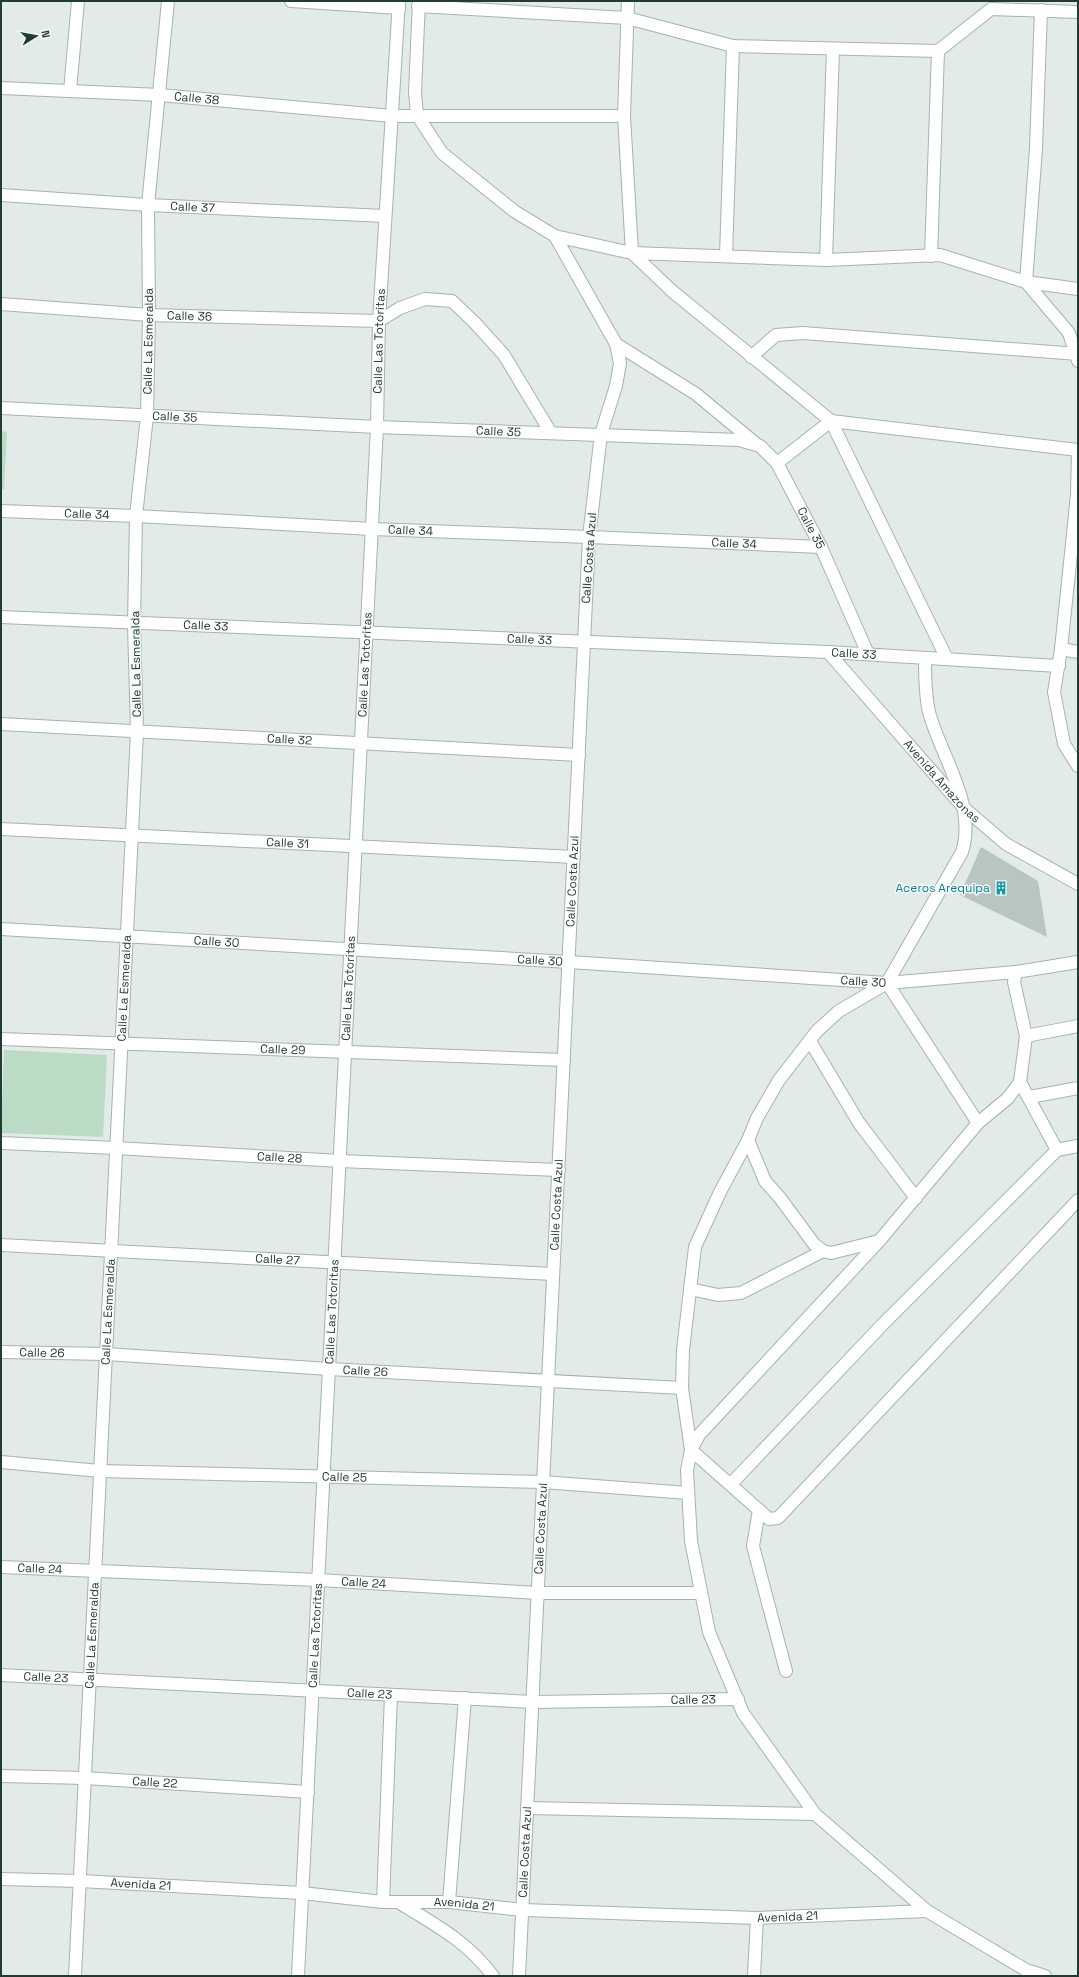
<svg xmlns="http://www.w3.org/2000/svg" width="1079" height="1977" font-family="'Space Grotesk',sans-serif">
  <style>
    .green { fill: #bcdbc5 }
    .building { fill: #b7c6c0 }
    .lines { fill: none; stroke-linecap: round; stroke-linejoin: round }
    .minor-casing { stroke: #a5b3ae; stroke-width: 14 }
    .tertiary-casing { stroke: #a5b3ae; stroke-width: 14 }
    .minor { stroke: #fff; stroke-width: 12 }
    .tertiary { stroke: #fff; stroke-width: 12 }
    .labels { text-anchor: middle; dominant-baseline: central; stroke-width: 3; stroke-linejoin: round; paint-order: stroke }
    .street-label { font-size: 12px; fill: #233b35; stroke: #f2f8f5 }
    .culture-label { font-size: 12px; fill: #0d838f; stroke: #f2f8f5; text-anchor: end }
  </style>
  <rect width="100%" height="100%" fill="#e2ebe7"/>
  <!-- green -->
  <g class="green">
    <polygon points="1,431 7,432 4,489 1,489"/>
    <polygon points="4,1050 107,1055 103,1137 1,1133"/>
  </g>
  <!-- building -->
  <polygon class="building" points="981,847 1038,881 1047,937 960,895"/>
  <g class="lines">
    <!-- minor casing -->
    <g class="minor-casing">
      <g id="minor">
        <polyline points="291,1 399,8"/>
        <polyline points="419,1 415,92 417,115 442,153 514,211 555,236 632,253 826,260 940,255 1026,282 1078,289"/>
        <polyline points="628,1 624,116 632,253 672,291 831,421 947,659"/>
        <polyline points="418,6 627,18 733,46 938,51 991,9 1078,12"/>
        <polyline points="1041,10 1036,148 1026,282 1069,333 1078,361"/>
        <path id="s1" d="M 1,88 L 160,95 L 392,116 L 624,116"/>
        <polyline points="70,91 78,1"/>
        <path id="s2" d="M 1,195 L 148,205 L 385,216"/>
        <polyline points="555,236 616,344 620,363 616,386 601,434 589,537 584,643"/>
        <polyline points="726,256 733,46"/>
        <polyline points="931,256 938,51"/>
        <polyline points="826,260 833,49"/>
        <path id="s3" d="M 1,304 L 149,315 L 379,321 L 400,308 L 425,299 L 452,301 L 475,323 L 504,355 L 551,433"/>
        <polyline points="616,344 696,394 755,443"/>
        <polyline points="751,357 776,335 803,333 1078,354"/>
        <path id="s4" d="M 1,408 L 377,427 L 739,440 L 760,446 L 777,463 L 821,547 L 868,654"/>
        <polyline points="1078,452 1077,494 1072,544 1061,649 1054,692 1064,744 1078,766"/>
        <polyline points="777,463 831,421 1078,450"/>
        <path id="s5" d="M 1,511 L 136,516 L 372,529 L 589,537 L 821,547"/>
        <polyline points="1061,649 1078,652"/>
        <path id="s6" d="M 828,652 L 1059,666"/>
        <path d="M 925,658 C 925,675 925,695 929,712 C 941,757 977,804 962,852 L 887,983 L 839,1011 L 817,1031 L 779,1080 L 757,1118 L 748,1140 L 720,1192 L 695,1247 L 683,1350 L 682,1388 L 691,1450 L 769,1519 L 778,1518 L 1078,1200"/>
        <path id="s7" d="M 1,724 L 579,755"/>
        <path id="s8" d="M 1,829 L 574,857"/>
        <path id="s9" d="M 1,929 L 569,962 L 887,983 L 1016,972 L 1078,962"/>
        <polyline points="1016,972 1014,982 1026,1036 1020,1082 1008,1098 978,1123 880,1240 699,1435 691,1450 687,1470 691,1541 709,1632 743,1713 815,1814 927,1911 1026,1970 1045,1976"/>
        <polyline points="887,983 978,1123"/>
        <polyline points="1026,1036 1078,1026"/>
        <path id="s10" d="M 1,1039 L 564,1060"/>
        <polyline points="810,1041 859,1123 916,1198"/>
        <polyline points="1020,1082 1057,1150"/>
        <polyline points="1030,1097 1078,1088"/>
        <polyline points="748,1140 765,1181 780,1198 814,1244 823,1251 831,1253 879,1241"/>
        <path id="s11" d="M 1,1143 L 116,1148 L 340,1161 L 559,1170"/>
        <path id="s12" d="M 1,1245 L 553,1274"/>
        <polyline points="690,1289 718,1295 741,1293 823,1251"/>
        <path id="s13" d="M 1,1352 L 106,1354 L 329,1369 L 682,1388"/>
        <path id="s14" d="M 1,1462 L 100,1471 L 543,1482 L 688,1493"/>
        <polyline points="731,1484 883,1324 1057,1150 1078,1146"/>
        <polyline points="759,1510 753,1546 786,1671"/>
        <path id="s15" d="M 1,1567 L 318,1580 L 538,1593 L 701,1593"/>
        <path id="s16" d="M 1,1675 L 533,1702 L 738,1699"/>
        <path id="s17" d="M 1,1776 L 85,1778 L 308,1792"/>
        <polyline points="528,1808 815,1814"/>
        <polyline points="383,1902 391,1695"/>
        <path d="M 398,1902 C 434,1924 467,1941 493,1976"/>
        <polyline points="449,1902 465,1698"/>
        <path id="s18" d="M 75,1976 L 137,732 L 134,624 L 136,516 L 147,416 L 149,315 L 148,205 L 168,1"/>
        <path id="s19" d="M 298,1976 L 377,427 L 379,321 L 399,1"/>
        <polyline points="754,1976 757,1918"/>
      </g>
    </g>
    <!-- tertiary casing -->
    <g class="tertiary-casing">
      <g id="tertiary">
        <path id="s20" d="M 1,617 L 828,652 L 964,808 L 1006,844 L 1078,884"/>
        <path id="s21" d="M 1,1879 L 80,1881 L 302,1893 L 383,1902 L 449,1902 L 523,1910 L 757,1918 L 927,1911"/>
        <path id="s22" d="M 519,1976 L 584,643"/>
      </g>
    </g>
    <!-- minor -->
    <use href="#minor" class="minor"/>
    <!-- tertiary -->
    <use href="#tertiary" class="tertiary"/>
  </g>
  <!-- icons -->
  <defs>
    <g id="building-bare" transform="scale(1.08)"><path d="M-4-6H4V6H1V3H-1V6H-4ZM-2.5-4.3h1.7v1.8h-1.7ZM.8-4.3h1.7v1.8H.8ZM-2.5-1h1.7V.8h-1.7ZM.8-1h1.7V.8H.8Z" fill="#0f9aa8" stroke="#f2f8f5" stroke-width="2.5" paint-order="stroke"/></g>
  </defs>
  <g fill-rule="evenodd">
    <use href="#building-bare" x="1001" y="888"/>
  </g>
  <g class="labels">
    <!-- street labels -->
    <g class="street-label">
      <text stroke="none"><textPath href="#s1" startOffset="196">Calle 38</textPath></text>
      <text stroke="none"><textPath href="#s2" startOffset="192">Calle 37</textPath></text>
      <text stroke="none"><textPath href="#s3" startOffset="189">Calle 36</textPath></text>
      <text stroke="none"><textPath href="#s18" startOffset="1637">Calle La Esmeralda</textPath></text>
      <text stroke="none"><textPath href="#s19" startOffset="1637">Calle Las Totoritas</textPath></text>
      <text stroke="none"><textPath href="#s4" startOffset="174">Calle 35</textPath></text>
      <text stroke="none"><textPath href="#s4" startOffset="498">Calle 35</textPath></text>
      <text stroke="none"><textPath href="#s5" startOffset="86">Calle 34</textPath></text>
      <text stroke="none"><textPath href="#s4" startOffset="858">Calle 35</textPath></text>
      <text stroke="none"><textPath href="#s5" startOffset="410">Calle 34</textPath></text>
      <text stroke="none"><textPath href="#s5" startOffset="734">Calle 34</textPath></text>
      <text transform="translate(589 558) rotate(-86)">Calle Costa Azul</text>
      <text stroke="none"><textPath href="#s20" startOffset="205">Calle 33</textPath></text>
      <text stroke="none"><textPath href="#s20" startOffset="529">Calle 33</textPath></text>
      <text stroke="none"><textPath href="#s6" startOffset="26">Calle 33</textPath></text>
      <text transform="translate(136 664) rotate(-91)">Calle La Esmeralda</text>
      <text stroke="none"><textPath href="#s19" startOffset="1313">Calle Las Totoritas</textPath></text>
      <text stroke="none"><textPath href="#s7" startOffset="289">Calle 32</textPath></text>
      <text stroke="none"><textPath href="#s20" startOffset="1000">Avenida Amazonas</textPath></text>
      <text stroke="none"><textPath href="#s8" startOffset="287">Calle 31</textPath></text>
      <text stroke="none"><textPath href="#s22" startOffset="1096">Calle Costa Azul</textPath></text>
      <text stroke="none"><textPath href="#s9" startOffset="216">Calle 30</textPath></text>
      <text stroke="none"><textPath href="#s9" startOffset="540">Calle 30</textPath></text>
      <text stroke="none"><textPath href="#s9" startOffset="864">Calle 30</textPath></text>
      <text stroke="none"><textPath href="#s18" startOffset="989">Calle La Esmeralda</textPath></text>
      <text stroke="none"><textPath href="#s19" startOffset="989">Calle Las Totoritas</textPath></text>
      <text stroke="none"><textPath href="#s10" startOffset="282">Calle 29</textPath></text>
      <text stroke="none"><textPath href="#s11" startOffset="279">Calle 28</textPath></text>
      <text stroke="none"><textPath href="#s22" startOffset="772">Calle Costa Azul</textPath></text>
      <text stroke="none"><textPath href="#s12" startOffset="277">Calle 27</textPath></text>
      <text stroke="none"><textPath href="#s18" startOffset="665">Calle La Esmeralda</textPath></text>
      <text stroke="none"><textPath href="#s19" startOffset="665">Calle Las Totoritas</textPath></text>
      <text stroke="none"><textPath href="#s13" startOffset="41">Calle 26</textPath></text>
      <text stroke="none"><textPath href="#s13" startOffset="365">Calle 26</textPath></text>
      <text stroke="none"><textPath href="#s14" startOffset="344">Calle 25</textPath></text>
      <text stroke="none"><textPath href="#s22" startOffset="448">Calle Costa Azul</textPath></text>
      <text stroke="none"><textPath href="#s15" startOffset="39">Calle 24</textPath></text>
      <text stroke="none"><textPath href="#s15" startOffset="363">Calle 24</textPath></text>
      <text stroke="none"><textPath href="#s18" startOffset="341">Calle La Esmeralda</textPath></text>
      <text stroke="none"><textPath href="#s19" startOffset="341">Calle Las Totoritas</textPath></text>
      <text stroke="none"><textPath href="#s16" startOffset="45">Calle 23</textPath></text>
      <text stroke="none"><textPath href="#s16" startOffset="369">Calle 23</textPath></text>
      <text stroke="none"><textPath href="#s16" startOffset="693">Calle 23</textPath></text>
      <text stroke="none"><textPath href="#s17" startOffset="154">Calle 22</textPath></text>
      <text stroke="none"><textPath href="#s22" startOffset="124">Calle Costa Azul</textPath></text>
      <text stroke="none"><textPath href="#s21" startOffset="140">Avenida 21</textPath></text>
      <text stroke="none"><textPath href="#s21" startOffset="464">Avenida 21</textPath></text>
      <text stroke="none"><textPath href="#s21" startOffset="788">Avenida 21</textPath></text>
    </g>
    <!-- culture labels -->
    <g class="culture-label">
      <text x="990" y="888">Aceros Arequipa</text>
    </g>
  </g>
  <!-- border -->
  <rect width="1079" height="1977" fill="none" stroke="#233b35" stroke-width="4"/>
  <!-- north arrow -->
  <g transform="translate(36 36) rotate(79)" stroke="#f2f8f5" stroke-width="3" paint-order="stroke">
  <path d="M0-3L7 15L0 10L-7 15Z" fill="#233b35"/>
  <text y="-6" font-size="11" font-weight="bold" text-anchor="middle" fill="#233b35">N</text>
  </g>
</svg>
